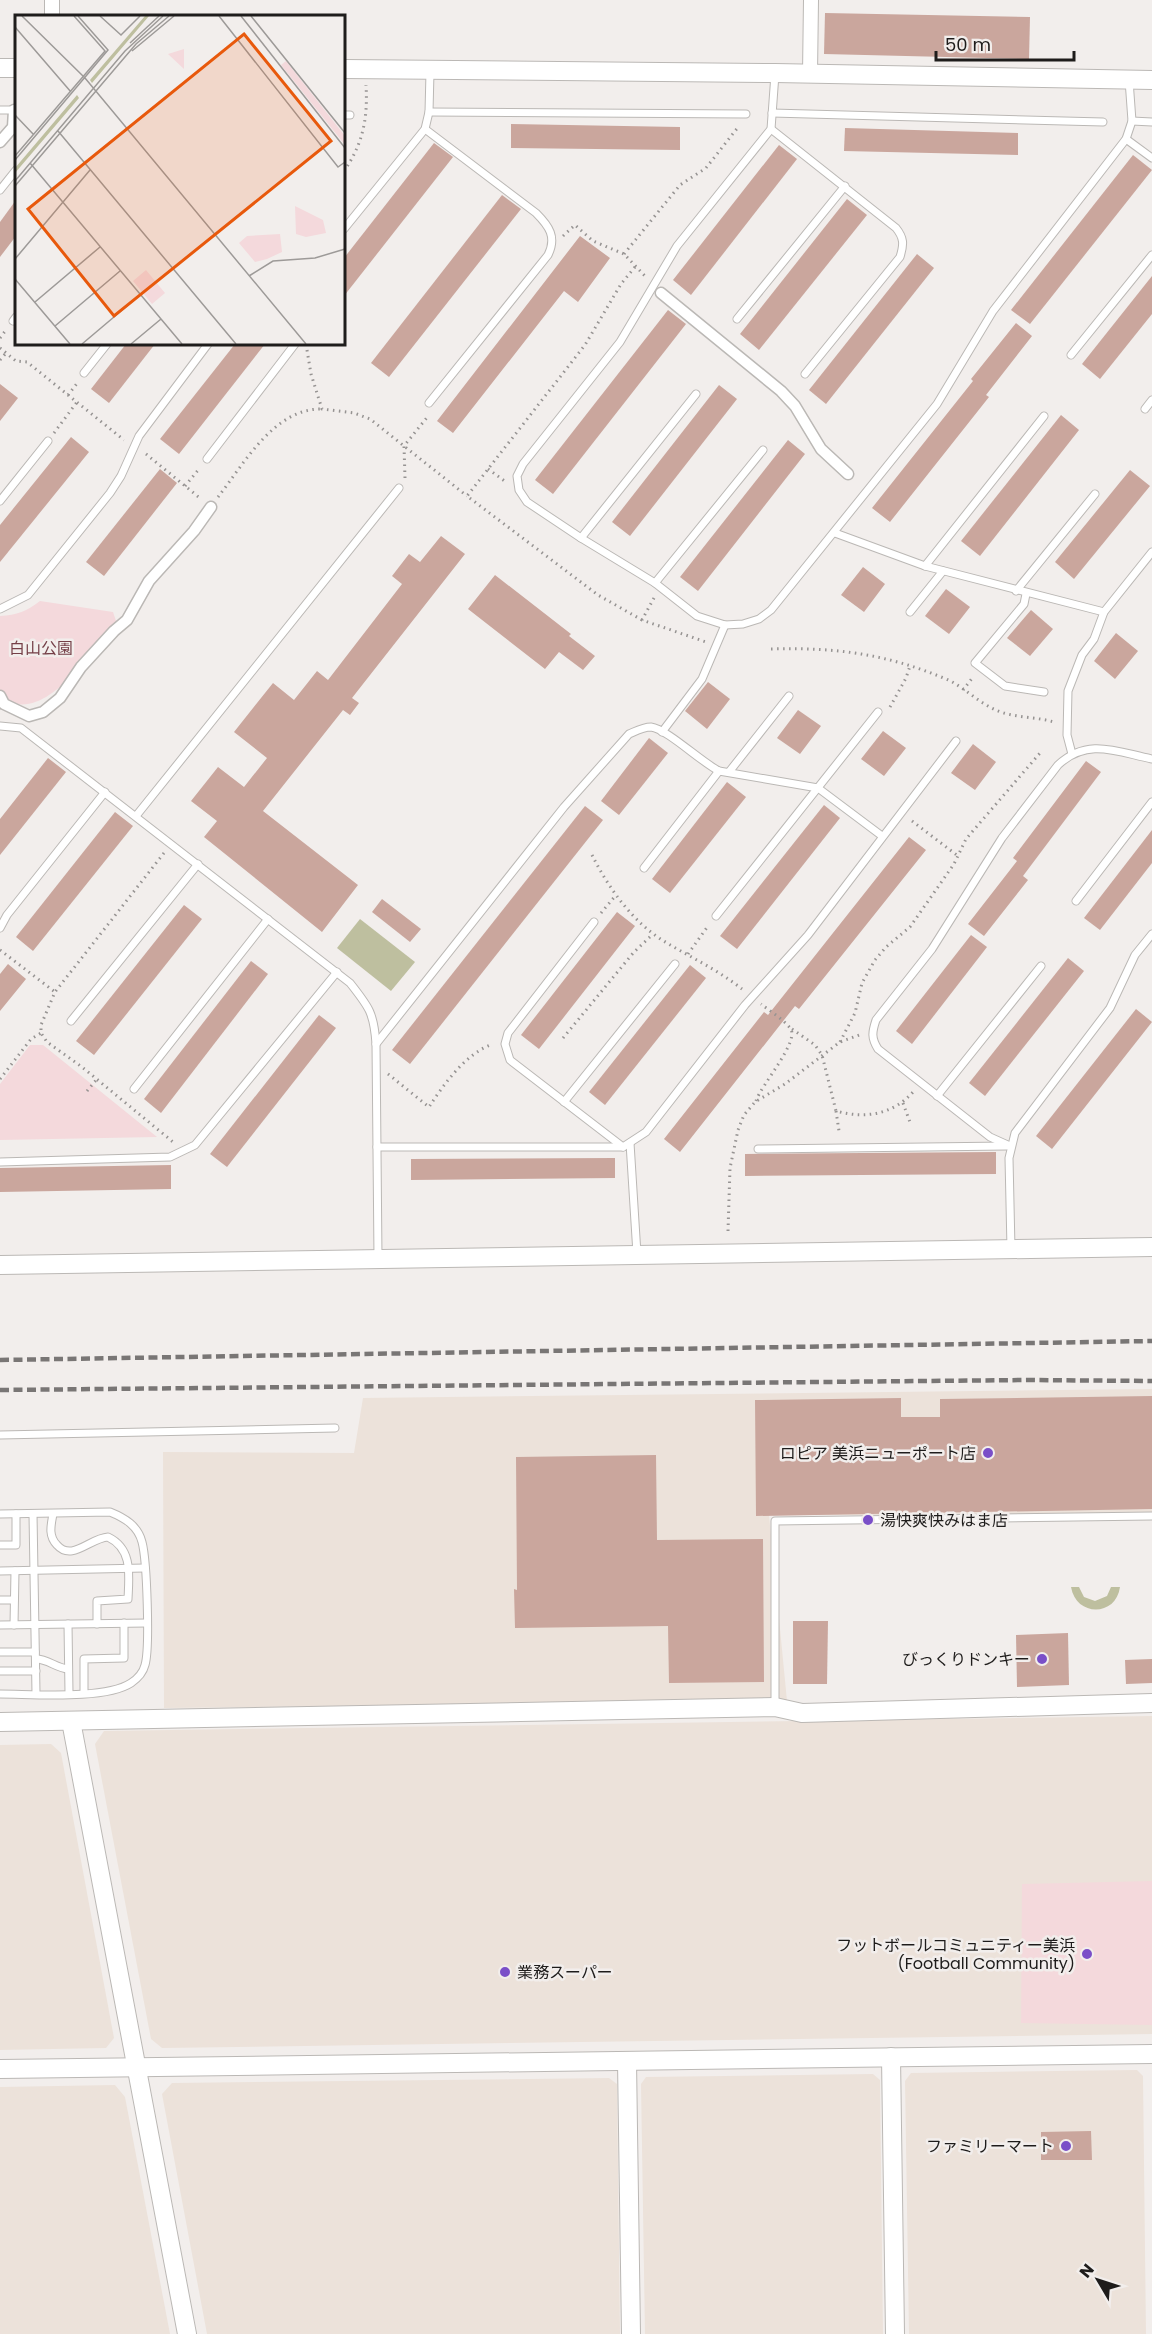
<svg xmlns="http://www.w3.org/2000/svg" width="1152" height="2334" font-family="Poppins,'Noto Sans JP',sans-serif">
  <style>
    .built { fill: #ece2da }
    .green { fill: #f4d9dc }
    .water { fill: #bebf9f }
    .building { fill: #caa69d }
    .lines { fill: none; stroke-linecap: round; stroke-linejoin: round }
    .service-casing { stroke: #bbb8b5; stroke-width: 9 }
    .pedestrian-casing { stroke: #bbb8b5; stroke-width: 13 }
    .minor-casing { stroke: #bbb8b5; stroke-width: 16 }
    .tertiary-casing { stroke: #bbb8b5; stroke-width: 20 }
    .path { stroke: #969392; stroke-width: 3; stroke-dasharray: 1.5 4.5; stroke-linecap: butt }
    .service { stroke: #fff; stroke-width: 7 }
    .pedestrian { stroke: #fff; stroke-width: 10 }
    .minor { stroke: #fff; stroke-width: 14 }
    .tertiary { stroke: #fff; stroke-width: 18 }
    .rail { stroke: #797675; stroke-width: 4.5; stroke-dasharray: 9 4.5; stroke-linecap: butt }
    .poi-dot { fill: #7a4fc8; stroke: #f2eeec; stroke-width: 2 }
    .labels { text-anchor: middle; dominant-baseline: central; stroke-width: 5; stroke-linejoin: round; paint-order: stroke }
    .park-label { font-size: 16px; fill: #754048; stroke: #f2eeec }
    .poi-label { font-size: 16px; fill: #1e1c1b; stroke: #f2eeec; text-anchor: end }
    .inset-road { fill: none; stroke: #9d9a98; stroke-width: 1.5 }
    .view { fill: #e8590c; fill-opacity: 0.15; stroke: #e8590c; stroke-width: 3 }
    .inset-edge { fill: none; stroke: #1e1c1b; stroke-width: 3 }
  </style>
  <rect width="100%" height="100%" fill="#f2eeec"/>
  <!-- built -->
  <g class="built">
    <polygon points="1152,1389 1152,1515 769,1515 787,1701 164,1708 163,1452 354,1453 363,1398"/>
    <polygon points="1152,1716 1152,2034 162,2048 151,2039 95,1744 104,1731"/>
    <polygon points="51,1744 61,1753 114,2038 106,2048 0,2050 0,1745"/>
    <polygon points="1137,2070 1143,2076 1146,2334 909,2334 905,2081 911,2073"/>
    <polygon points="873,2074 880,2080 883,2334 645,2334 641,2084 646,2077"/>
    <polygon points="609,2078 617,2084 620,2334 207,2334 162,2094 172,2083"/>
    <polygon points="115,2085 125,2097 170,2334 0,2334 0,2087"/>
  </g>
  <!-- green -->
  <g class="green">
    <path d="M 40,601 L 113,612 L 116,621 C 94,647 56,710 17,704 C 9,703 3,698 0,690 C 0,678 0,631 0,616 C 17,615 27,611 40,601 Z"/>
    <polygon points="30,1045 43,1045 157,1137 0,1140 0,1084"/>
    <polygon points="1152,1881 1152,2025 1021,2023 1022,1884"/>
  </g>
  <!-- water -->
  <g class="water">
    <polygon points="360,919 415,962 391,991 337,948"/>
    <path d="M 1071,1587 L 1079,1587 L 1084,1597 L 1095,1601 L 1107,1596 L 1111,1587 L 1120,1587 C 1116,1617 1076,1617 1071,1587 Z"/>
  </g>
  <!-- building -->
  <g class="building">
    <polygon points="825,13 1030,17 1029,59 824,54"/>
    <polygon points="511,124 680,127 680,150 511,148"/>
    <polygon points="845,128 1018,133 1018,155 844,151"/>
    <polygon points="434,143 453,157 344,296 344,258"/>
    <polygon points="779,145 797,159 691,295 673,280"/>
    <polygon points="1133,155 1152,170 1030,324 1011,310"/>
    <polygon points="502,195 521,209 389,377 371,363"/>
    <polygon points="847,199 867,215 759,350 740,334"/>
    <polygon points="16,200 16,236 0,257 0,222"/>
    <polygon points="580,236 610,258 578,302 564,291 453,433 437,421"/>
    <polygon points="917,254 934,268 826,404 809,390"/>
    <polygon points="1152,276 1152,314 1100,379 1082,364"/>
    <polygon points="668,310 686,324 553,494 535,480"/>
    <polygon points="1016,323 1032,336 986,395 989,397 890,522 872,508 973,381 971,379"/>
    <polygon points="126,344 155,344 109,403 91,389"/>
    <polygon points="235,344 265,344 179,454 160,439"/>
    <polygon points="0,384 18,398 0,421"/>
    <polygon points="719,385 737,399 630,536 612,522"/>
    <polygon points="1061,415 1079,430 980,556 961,541"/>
    <polygon points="71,437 89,452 0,562 0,525"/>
    <polygon points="788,440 805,454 698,591 680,577"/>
    <polygon points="160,469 177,483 104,576 86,562"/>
    <polygon points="1130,470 1150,486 1074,579 1055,562"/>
    <polygon points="441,536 465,554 352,698 359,703 350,715 343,710 263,811 358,885 322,932 204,837 217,821 191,801 218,767 244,787 267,758 234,732 273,683 294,700 317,671 328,680 402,584 392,576 409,554 420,562"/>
    <polygon points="863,567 885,584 864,612 841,595"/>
    <polygon points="495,575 571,634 569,636 595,656 583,670 559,652 545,669 468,609"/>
    <polygon points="946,589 970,607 949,634 925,616"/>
    <polygon points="1031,610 1053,629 1030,656 1007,638"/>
    <polygon points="1116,633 1138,651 1115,679 1094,661"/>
    <polygon points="708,682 730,699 707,729 685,711"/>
    <polygon points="798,710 821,726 800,754 777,738"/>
    <polygon points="883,731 906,748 884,776 861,759"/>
    <polygon points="649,738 668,753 619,815 601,801"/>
    <polygon points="973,744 996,762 975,790 951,773"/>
    <polygon points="48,758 66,772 0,855 0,819"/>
    <polygon points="1086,761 1101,772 1023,876 1028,880 984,936 968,924 1017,861 1013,858"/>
    <polygon points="727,782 746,797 670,893 652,879"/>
    <polygon points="824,805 840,818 737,949 720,936"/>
    <polygon points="585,806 603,820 410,1064 392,1050"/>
    <polygon points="115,812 133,826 33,951 16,937"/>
    <polygon points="1152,830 1152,863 1100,930 1084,918"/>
    <polygon points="909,837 926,850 799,1009 795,1006 680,1152 664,1139 764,1012 768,1015"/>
    <polygon points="382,899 421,929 410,942 372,912"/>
    <polygon points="184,905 202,919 94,1055 76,1041"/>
    <polygon points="617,912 635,926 539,1049 521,1035"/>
    <polygon points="971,935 987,947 912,1044 896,1031"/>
    <polygon points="1068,958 1084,971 985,1096 969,1083"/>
    <polygon points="251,961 268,974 161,1113 144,1099"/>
    <polygon points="8,964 26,979 0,1011 0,974"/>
    <polygon points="690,965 706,978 605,1105 589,1092"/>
    <polygon points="1136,1009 1152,1022 1052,1149 1036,1136"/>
    <polygon points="319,1015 336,1028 227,1167 210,1154"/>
    <polygon points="996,1152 996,1174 745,1176 745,1154"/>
    <polygon points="615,1158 615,1178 411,1180 411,1159"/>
    <polygon points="171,1165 171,1189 0,1192 0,1168"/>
    <polygon points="1152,1396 1152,1509 756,1516 755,1400 901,1398 901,1417 940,1417 940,1399"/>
    <polygon points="656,1455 657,1540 763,1539 764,1682 669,1683 668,1626 515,1628 514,1589 517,1590 516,1457"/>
    <polygon points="793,1621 828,1621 827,1684 793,1684"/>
    <polygon points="1068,1633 1069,1685 1017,1687 1016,1635"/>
    <polygon points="1152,1659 1152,1683 1126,1684 1125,1660"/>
    <polygon points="1091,2131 1092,2160 1041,2160 1041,2132"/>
  </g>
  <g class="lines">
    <!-- service casing -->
    <g class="service-casing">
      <g id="service">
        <polyline points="775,74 771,129 677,246 620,342 523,464 517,476 519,490 527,502 581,538 655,583 697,616 725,625 743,624 759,619 771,610 937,404 993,311 1126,139 1132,121 1129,80"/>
        <polyline points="0,110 16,110"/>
        <polyline points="429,112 746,114"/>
        <polyline points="772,113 1103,122"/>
        <polyline points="344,115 350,115"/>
        <polyline points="1132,121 1152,122"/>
        <path d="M 425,129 L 536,213 C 549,226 557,237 548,255 L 429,403"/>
        <path d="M 771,129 L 896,228 C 904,238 904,244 900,257 L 805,374"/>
        <polyline points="1126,139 1152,158"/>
        <polyline points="0,190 16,170"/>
        <polyline points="344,229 425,129 429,112 430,72"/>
        <polyline points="737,319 845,186"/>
        <polyline points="13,321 16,317"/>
        <polyline points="1071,355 1152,255"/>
        <polyline points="84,373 107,344"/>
        <polyline points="1145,409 1152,400"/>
        <polyline points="207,459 295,344"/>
        <polyline points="0,501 48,441"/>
        <polyline points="835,533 925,566 1104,612"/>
        <polyline points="581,538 696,394"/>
        <polyline points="925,566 1044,416"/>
        <polyline points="655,583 763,450"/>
        <polyline points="1016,591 1095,494"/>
        <polyline points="1026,594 1024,604 975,663 1005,686 1044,692"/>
        <polyline points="0,609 28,595 110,493 121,476 139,436 208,344"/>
        <polyline points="910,612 943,571"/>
        <path d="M 0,726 L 21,728 L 350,983 C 369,1007 374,1013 376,1044 L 378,1258"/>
        <polyline points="662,732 702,679 725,625"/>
        <polyline points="1072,754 1067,735 1068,691 1082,655 1094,639 1104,612 1152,552"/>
        <polyline points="729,772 789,696"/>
        <polyline points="136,816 399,488"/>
        <polyline points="644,868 719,771"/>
        <polyline points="1076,901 1152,802"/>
        <polyline points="716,916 878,712"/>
        <polyline points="594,922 508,1033 505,1044 510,1060 623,1147"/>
        <polyline points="0,928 7,915 105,792"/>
        <polyline points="71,1021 198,864"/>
        <path d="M 376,1044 L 564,807 L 629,734 C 636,731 643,727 651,727 C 667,729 701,762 719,771 L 818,788 L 882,836"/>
        <polyline points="134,1089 268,919"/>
        <polyline points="937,1096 1041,966"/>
        <polyline points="564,1102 675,964"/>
        <polyline points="630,1143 637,1254"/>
        <path d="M 1010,1146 L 990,1137 L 878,1049 C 871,1038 872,1032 876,1020 L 932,949 L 1002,838 L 1058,765 C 1088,737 1117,752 1152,759"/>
        <polyline points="377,1147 623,1147 646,1132 745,1005 808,935 956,741"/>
        <polyline points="758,1149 1007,1146"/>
        <polyline points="0,1162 170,1157 195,1145 337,972"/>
        <polyline points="1011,1249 1009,1158 1015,1133 1110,1008 1135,955 1152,934"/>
        <polyline points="0,1435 335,1428"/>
        <path d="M 0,1514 L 110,1512 C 125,1518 138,1526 142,1542 C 147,1561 150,1648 145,1665 C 143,1673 137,1679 131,1683 C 105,1700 33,1694 0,1694"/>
        <polyline points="33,1514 36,1693"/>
        <path d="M 53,1514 C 51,1525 48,1536 57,1545 C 72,1562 90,1538 108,1537 C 133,1549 129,1575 128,1599 L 97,1601 L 97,1624"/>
        <polyline points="0,1545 16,1545 16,1514"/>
        <polyline points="0,1571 145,1568"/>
        <polyline points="0,1600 14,1600"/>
        <polyline points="68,1624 69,1693"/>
        <polyline points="0,1625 147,1623"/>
        <polyline points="14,1625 15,1571"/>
        <polyline points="0,1652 35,1652"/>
        <path d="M 36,1659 C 48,1659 56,1668 68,1669"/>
        <polyline points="0,1671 36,1671"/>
        <polyline points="84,1693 84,1659 124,1658 124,1623"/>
        <polyline points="775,1704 775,1521 1152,1516"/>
      </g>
    </g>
    <!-- pedestrian casing -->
    <g class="pedestrian-casing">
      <g id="pedestrian">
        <polyline points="0,142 13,127 14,110"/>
        <polyline points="661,293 781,391 795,406 821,449 848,474"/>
        <polyline points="0,696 4,704 29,716 43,712 60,698 81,667 114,631 127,620 149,581 194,531 211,507"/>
      </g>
    </g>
    <!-- minor casing -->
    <g class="minor-casing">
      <g id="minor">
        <polyline points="52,16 52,0"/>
        <polyline points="810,74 811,0"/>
      </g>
    </g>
    <!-- tertiary casing -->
    <g class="tertiary-casing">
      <g id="tertiary">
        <polyline points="0,68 16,68"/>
        <polyline points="344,69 775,73 1152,80"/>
        <polyline points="0,1265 1152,1247"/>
        <polyline points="71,1721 187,2334"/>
        <polyline points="0,1722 775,1707 802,1713 1152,1703"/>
        <polyline points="891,2057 895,2334"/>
        <polyline points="627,2061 631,2334"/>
        <polyline points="0,2069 1152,2054"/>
      </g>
    </g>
    <!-- path -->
    <g class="path">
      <path d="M 344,171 C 363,144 368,118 366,85"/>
      <polyline points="563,236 575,225 593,241 624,254 645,276"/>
      <polyline points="624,254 680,185 706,168 739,126"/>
      <polyline points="635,267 621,284 585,345 467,496 598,595 642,620"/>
      <polyline points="0,338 6,330"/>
      <polyline points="0,348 16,361 27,362 124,440"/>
      <polyline points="307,350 311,374 322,409 354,413 370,419 467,496"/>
      <polyline points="0,360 6,353"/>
      <polyline points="68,395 78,382"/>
      <polyline points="54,433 77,402"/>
      <polyline points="146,454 201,499"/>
      <polyline points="488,469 506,482"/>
      <polyline points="405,478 404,446 429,415"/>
      <polyline points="185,486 199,469"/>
      <path d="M 218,497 C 244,464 274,408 322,409"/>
      <polyline points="654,598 642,620 706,642"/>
      <path d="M 771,649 C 835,647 887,654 946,679 C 965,687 980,705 1001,712 C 1018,718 1037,717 1054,722"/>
      <polyline points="963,690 973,677"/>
      <polyline points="890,707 906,678 910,666"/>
      <polyline points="912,821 958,856"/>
      <polyline points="164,853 55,992 41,1025 41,1033 47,1042 82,1067 173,1142"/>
      <path d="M 592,855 C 609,889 634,924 667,943 C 692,958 718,970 742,989"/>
      <polyline points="601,913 616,895"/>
      <polyline points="0,950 55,992"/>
      <polyline points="688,954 708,926"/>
      <path d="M 792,1029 L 815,1045 L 822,1055 L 836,1111 C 865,1119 893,1115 914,1091"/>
      <polyline points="563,1038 634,952 653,934"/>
      <polyline points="840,1042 855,1013 862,983 875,960 886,947 910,927 954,864 966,839 1040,753"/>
      <path d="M 388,1074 L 429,1107 C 444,1084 466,1053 493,1044"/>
      <polyline points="0,1079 31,1039 41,1033"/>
      <polyline points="87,1091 97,1079"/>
      <path d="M 756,1101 C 761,1085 801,1040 790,1028 C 783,1019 770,1011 761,1004"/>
      <polyline points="903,1103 911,1125"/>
      <polyline points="836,1111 839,1131"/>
      <polyline points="728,1231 730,1168 738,1130 744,1115 755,1102 785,1084 840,1042 862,1034"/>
    </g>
    <!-- service -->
    <use href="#service" class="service"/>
    <!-- pedestrian -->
    <use href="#pedestrian" class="pedestrian"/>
    <!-- minor -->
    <use href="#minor" class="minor"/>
    <!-- tertiary -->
    <use href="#tertiary" class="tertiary"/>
    <!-- rail -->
    <g class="rail">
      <polyline points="0,1360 1152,1341"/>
      <polyline points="0,1390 1026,1380 1152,1381"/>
    </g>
  </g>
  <!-- markers -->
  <g class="poi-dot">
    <circle cx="988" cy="1453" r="6"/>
    <circle cx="868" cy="1520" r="6"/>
    <circle cx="1042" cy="1659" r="6"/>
    <circle cx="1087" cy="1954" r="6"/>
    <circle cx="505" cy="1972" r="6"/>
    <circle cx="1066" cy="2146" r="6"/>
  </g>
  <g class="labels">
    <!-- park labels -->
    <g class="park-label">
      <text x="41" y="648">白山公園</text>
    </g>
    <!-- poi labels -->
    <g class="poi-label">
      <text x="976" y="1453">ロピア 美浜ニューポート店</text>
      <text x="880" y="1520" text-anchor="start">湯快爽快みはま店</text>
      <text x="1030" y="1659">びっくりドンキー</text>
      <text x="1075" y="1945">フットボールコミュニティー美浜<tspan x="1075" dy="18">(Football Community)</tspan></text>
      <text x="517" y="1972" text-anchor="start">業務スーパー</text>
      <text x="1054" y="2146">ファミリーマート</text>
    </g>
  </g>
  <!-- overview -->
  <g transform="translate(15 15)">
    <rect width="330" height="330" fill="#f2eeec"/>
    <path d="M 169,34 L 169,54 L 153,39 ZM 271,46 L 330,121 L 330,130 L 266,50 ZM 280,191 L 308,205 L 311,218 L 291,222 L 281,219 ZM 265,219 L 267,237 L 252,244 L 240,247 L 224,228 L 232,221 ZM 131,255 L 150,278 L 137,289 L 118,266 Z" fill="#f4d9dc"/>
    <path d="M 130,1 L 134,1 L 77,68 L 75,65 ZM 62,80 L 64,83 L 0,158 L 0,153 Z" fill="#bebf9f"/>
    <path class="inset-road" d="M 7,1 L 70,63 L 291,329M 85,1 L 106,20 L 125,1M 204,1 L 323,152 L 330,147M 226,1 L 330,133M 236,1 L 330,118M 0,12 L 56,77M 115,28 L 144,1M 117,36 L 159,1M 0,100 L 19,120M 43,116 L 221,329M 0,141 L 90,36 L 59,1M 0,145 L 93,35 L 63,1M 15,148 L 167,329M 0,166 L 110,36 L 148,1M 0,171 L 121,29 L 154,1M 0,244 L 75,155M 234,261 L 258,246 L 300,243 L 330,234M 0,264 L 55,329M 20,287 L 85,232M 40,311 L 105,256M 67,329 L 125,280M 116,329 L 146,304"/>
    <path class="view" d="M 229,19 L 316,126 L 99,301 L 13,194 Z"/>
    <rect width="330" height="330" class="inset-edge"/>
  </g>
  <!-- north arrow -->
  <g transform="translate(1098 2280) rotate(309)" stroke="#f2eeec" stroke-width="4.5" paint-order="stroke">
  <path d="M0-4.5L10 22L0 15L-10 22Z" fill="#1e1c1b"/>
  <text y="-9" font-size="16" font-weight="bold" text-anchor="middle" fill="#1e1c1b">N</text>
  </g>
  <!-- scale -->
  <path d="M936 51v9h138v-9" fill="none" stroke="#1e1c1b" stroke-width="3"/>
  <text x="945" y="51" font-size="18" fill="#1e1c1b" stroke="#f2eeec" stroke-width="4.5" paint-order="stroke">50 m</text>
</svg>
